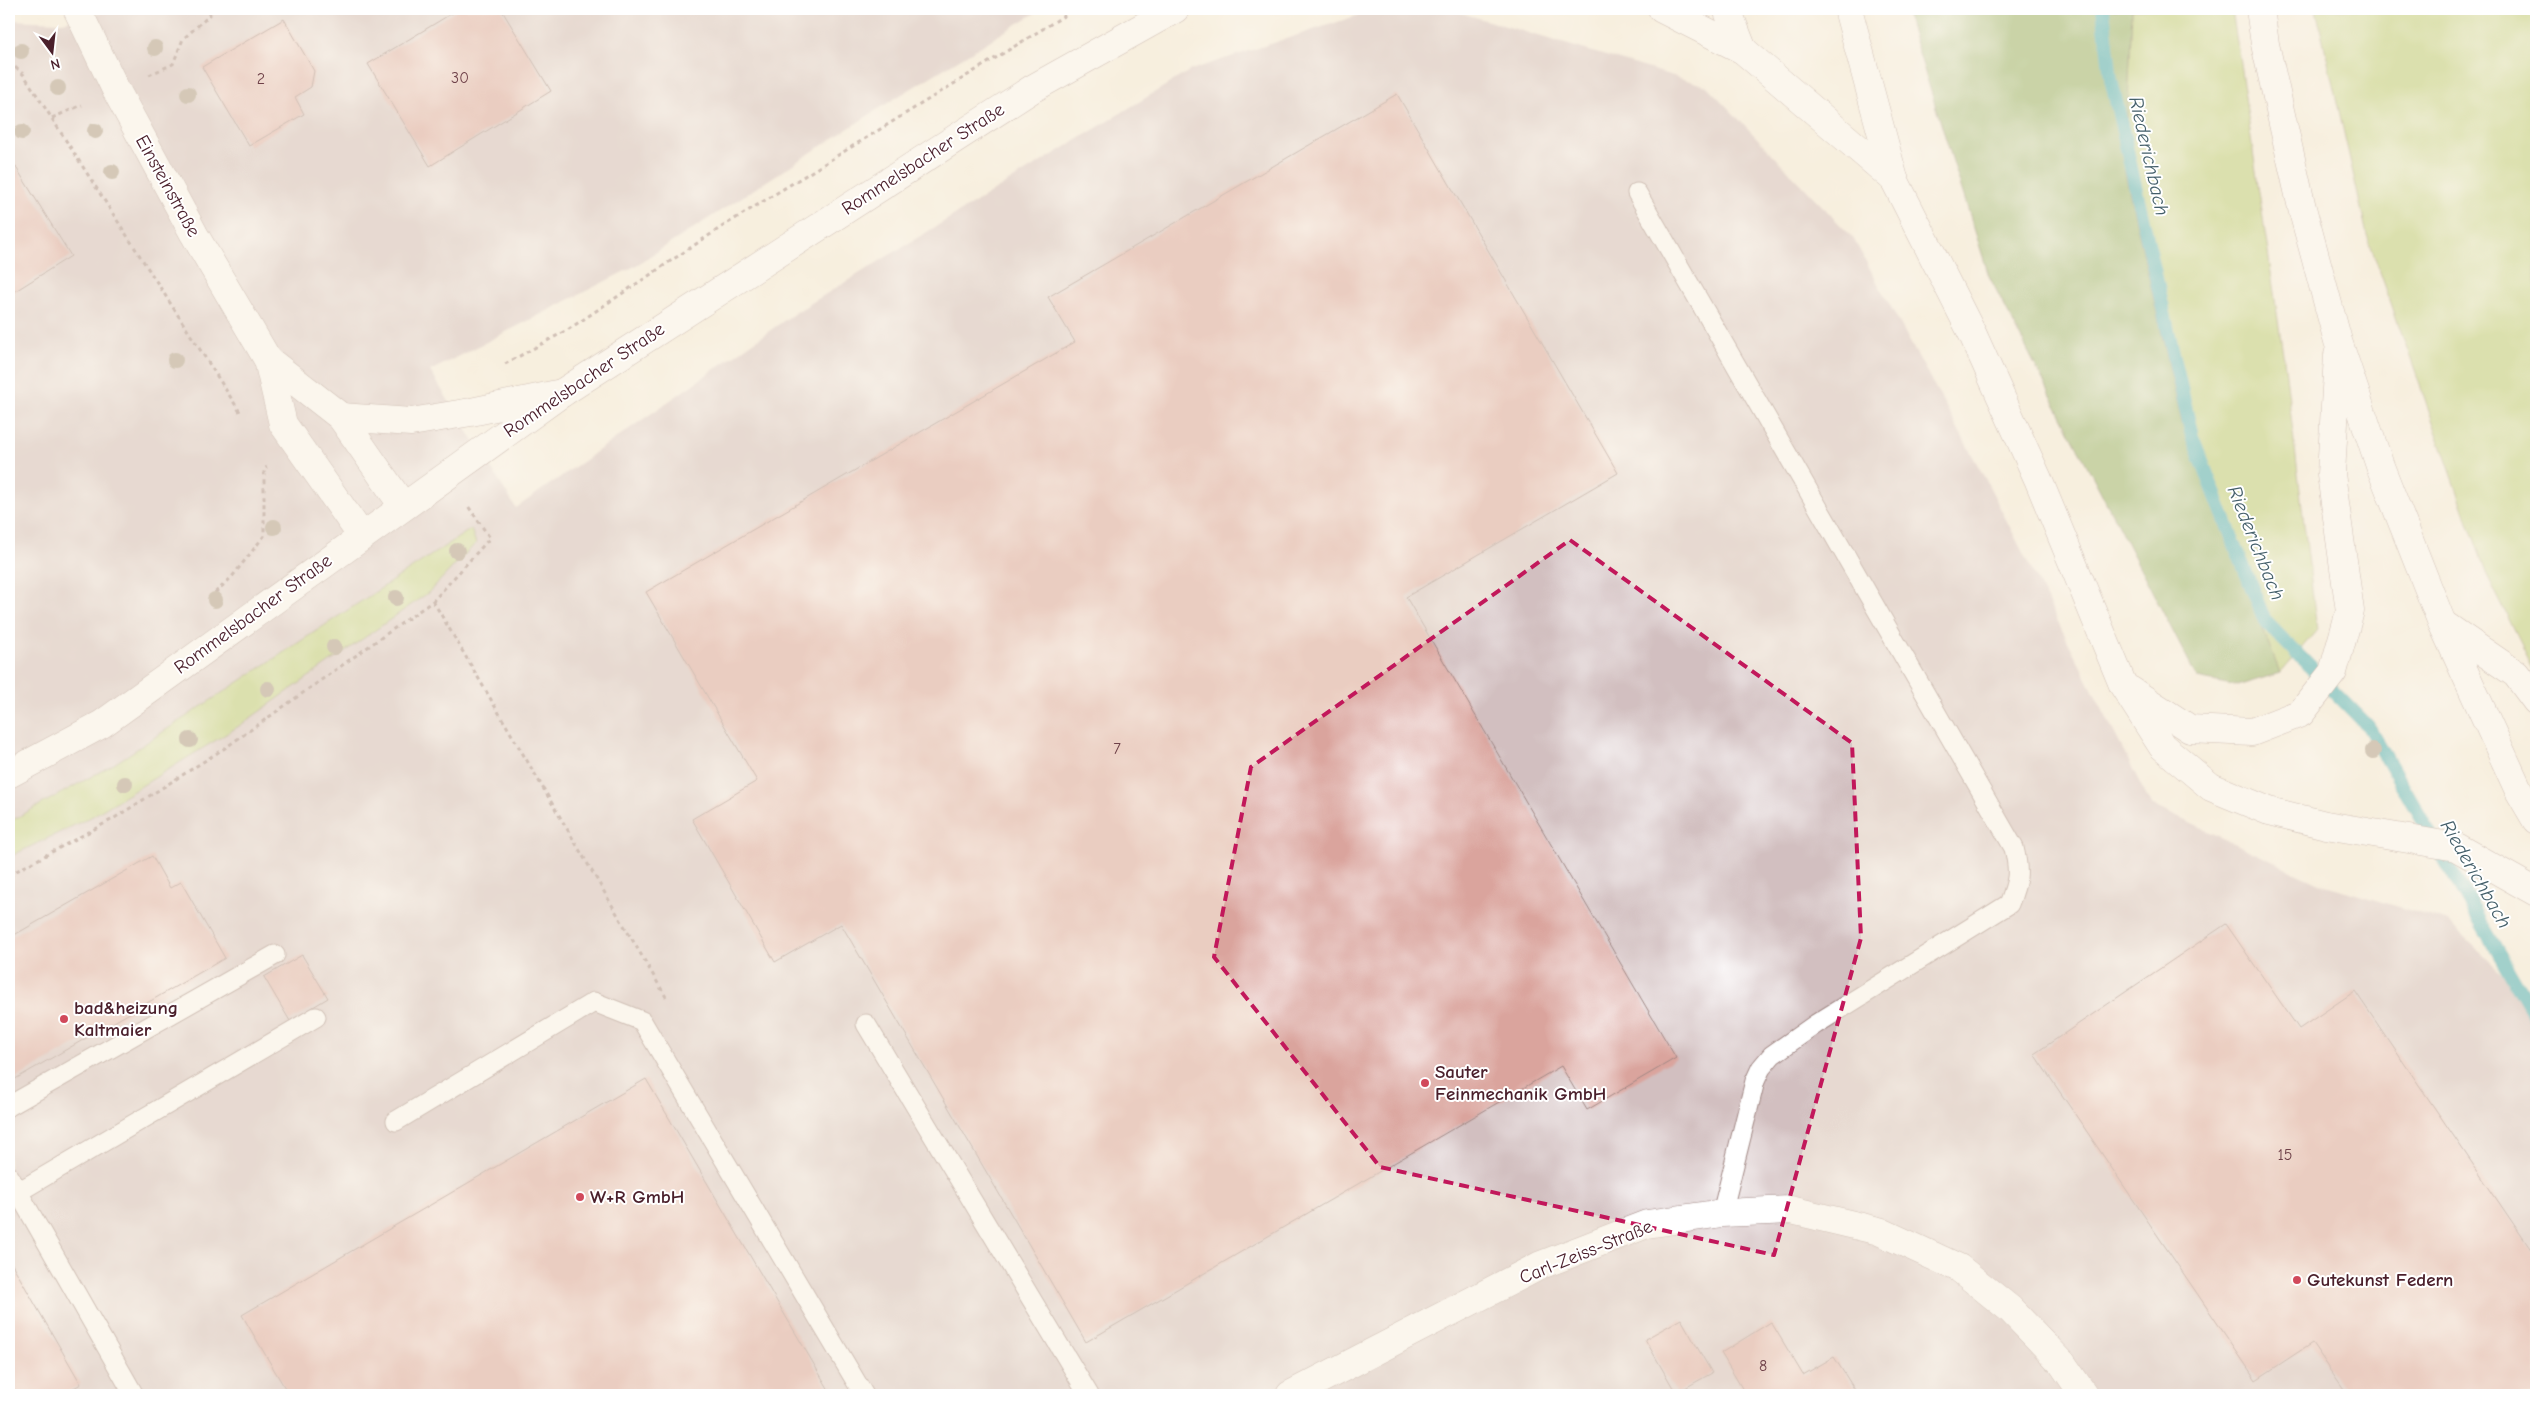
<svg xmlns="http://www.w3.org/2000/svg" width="2545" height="1404" font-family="'Comic Neue',sans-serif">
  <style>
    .industrial { fill: #d2bfc0 }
    .green { fill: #b9cf73; stroke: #82774f }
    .forest { fill: #92b265; stroke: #6e6848 }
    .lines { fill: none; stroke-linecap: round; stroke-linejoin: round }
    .stream { stroke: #3bacb4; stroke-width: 14 }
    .building { fill: #daa49d }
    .lane-casing { stroke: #a08784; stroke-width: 21 }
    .street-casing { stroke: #a08784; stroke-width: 29 }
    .secondary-casing { stroke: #a08784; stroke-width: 29 }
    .highway-casing { stroke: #a08784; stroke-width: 29 }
    .path { stroke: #a08784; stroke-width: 3; stroke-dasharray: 4 4; stroke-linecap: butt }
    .lane { stroke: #fff; stroke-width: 19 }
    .street { stroke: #fff; stroke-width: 28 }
    .secondary { stroke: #fff; stroke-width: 28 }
    .highway { stroke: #fff; stroke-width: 28 }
    .tree { fill: #aa9a88 }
    .marked { fill: none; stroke: #c2185b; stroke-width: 4; stroke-dasharray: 10 6; stroke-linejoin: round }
    .poi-dot { fill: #d1495b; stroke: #fff; stroke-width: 2 }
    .labels { text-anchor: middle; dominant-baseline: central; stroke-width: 4; stroke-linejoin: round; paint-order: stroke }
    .number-label { font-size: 16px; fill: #6e4048 }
    .street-label { font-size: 19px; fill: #4a1f2b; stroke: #fff }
    .poi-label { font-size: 19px; font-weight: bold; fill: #4a1f2b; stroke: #fff; text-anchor: start }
    .water-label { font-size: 20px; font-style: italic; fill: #435e69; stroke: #fff }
  </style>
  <rect width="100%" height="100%" fill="#fff"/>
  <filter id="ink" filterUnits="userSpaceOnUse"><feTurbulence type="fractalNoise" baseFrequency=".02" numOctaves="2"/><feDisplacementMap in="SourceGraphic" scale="10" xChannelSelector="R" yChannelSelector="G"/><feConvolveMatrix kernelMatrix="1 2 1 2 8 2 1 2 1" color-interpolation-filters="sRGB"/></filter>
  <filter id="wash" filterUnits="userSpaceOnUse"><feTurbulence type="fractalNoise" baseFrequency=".0096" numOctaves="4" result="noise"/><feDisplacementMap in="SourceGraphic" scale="20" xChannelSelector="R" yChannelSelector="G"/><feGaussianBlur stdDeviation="1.12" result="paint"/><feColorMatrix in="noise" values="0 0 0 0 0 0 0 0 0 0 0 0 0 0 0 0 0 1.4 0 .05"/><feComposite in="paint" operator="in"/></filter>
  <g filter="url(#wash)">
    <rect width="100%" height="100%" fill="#f7efde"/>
    <!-- industrial -->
    <polygon class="industrial" points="118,9 1042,9 894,99 635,266 430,371 516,508 795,313 1191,70 1377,9 1448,9 1707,86 1853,238 1986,480 2151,805 2319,883 2449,922 2536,1006 2536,1395 9,1395 9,20 62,22"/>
    <!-- green -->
    <g class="green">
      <polygon points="2132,9 2232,9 2285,367 2317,630 2280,673 2182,423 2125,173"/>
      <polygon points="2316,9 2536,9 2536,674 2487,575 2367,235"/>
      <polygon points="471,529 476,543 428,593 239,726 91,817 9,857 9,822 114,764"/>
    </g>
    <!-- forest -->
    <polygon class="forest" points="1905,9 2132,9 2125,173 2182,423 2280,673 2237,686 2197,678 1989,276"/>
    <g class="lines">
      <!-- stream -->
      <polyline class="stream" points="2103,9 2111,79 2192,436 2265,621 2368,726 2536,1018"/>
    </g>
    <g id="blocks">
      <!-- building -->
      <g class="building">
        <polygon points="459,9 501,9 551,91 430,166 368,64"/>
        <polygon points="284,19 314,71 311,87 295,97 304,114 249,146 202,67"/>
        <polygon points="1397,94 1618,473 1406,597 1676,1058 1587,1110 1561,1066 1086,1342 841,924 775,962 692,819 757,781 646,592 1075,342 1048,297"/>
        <polygon points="9,156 71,256 9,295"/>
        <polygon points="152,856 170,888 181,882 225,958 10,1082 9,938"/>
        <polygon points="2226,924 2299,1029 2355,991 2536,1257 2536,1395 2348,1395 2312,1343 2256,1380 2034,1054"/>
        <polygon points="302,955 328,998 290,1021 264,977"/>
        <polygon points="646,1079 829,1390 820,1395 289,1395 242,1315"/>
        <polygon points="9,1259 81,1384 61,1395 9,1395"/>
        <polygon points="1681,1319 1712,1373 1676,1393 1645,1339"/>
        <polygon points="1771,1322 1803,1375 1834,1357 1858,1395 1746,1395 1721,1353"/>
      </g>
    </g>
  </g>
  <g filter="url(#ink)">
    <use href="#blocks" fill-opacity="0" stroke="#a08784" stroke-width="1"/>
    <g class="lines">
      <!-- lane casing -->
      <g class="lane-casing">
        <g id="lane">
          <path d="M 1637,193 L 2014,848 C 2020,873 2018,881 2009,904 L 1816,1024 L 1772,1055 L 1761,1068 L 1755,1081 L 1722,1213"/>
          <polyline points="866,1024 1089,1395"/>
          <polyline points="9,1106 275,955"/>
          <polyline points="396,1121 594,1002 642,1021 864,1395"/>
          <polyline points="9,1176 134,1395"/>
          <polyline points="18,1192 316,1017"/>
        </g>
      </g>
      <!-- street casing -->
      <g class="street-casing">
        <g id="street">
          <polyline points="77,9 116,90 194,234 268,360 283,424 361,535"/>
          <polyline points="268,360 341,417 403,506"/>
          <polyline points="341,417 411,422 471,412 562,393"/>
          <polyline points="1290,1395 1541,1265 1647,1224 1722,1213 1791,1210 1879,1231 1959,1268 2010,1309 2062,1363 2084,1395"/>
        </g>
      </g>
      <!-- secondary casing -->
      <g class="secondary-casing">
        <polyline id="secondary" points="9,774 102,724 562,393 1032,89 1175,9"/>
      </g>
      <!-- highway casing -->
      <g class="highway-casing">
        <g id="highway">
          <polyline points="1662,9 1743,50 1894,179"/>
          <polyline points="1727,9 1743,50"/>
          <polyline points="1848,9 1894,179 1973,335 2038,479 2123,685 2162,746 2211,787 2269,811 2326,825 2456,847 2536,892"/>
          <polyline points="2260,9 2265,44 2302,208 2338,341 2380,466 2442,623 2519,791 2536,820"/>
          <polyline points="2443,624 2516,674 2536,701"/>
          <polyline points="2130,690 2190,729 2252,732 2301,713 2333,672 2350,611 2331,474 2338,355"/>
        </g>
      </g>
      <!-- path -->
      <g class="path">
        <polyline points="9,62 24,75 240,412"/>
        <polyline points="149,75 173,64 183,39 210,15 209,9"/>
        <polyline points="52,118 82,105"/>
        <polyline points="505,364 569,329 720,228 1075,9"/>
        <polyline points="209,598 231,578 264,536 264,469 267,467"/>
        <polyline points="433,601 666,997"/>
        <polyline points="9,875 113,819 225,748 433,601 490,538 468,506"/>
      </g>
      <!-- lane -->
      <use href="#lane" class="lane"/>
      <!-- street -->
      <use href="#street" class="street"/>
      <!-- secondary -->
      <use href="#secondary" class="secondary"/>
      <!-- highway -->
      <use href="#highway" class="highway"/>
    </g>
    <!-- trees -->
    <g class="tree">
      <circle cx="155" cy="48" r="8"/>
      <circle cx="21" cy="51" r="8"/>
      <circle cx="58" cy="88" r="8"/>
      <circle cx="188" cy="94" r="8"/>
      <circle cx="95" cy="131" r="8"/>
      <circle cx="22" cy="132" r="8"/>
      <circle cx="112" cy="172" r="8"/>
      <circle cx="175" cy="360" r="8"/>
      <circle cx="274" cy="527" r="8"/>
      <circle cx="457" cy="551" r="8"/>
      <circle cx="396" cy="598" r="8"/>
      <circle cx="215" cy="600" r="8"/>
      <circle cx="334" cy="647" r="8"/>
      <circle cx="268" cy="689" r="8"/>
      <circle cx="190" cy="740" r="8"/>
      <circle cx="2373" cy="751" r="8"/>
      <circle cx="125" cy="784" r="8"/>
    </g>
  </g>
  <!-- marked area -->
  <path d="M0 0H2545V1404H0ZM 1570,540 L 1852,743 L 1861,938 L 1774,1255 L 1380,1167 L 1214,957 L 1251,767 Z" fill="#f7efde" fill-opacity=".55" fill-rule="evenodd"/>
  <path class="marked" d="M 1570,540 L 1852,743 L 1861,938 L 1774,1255 L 1380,1167 L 1214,957 L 1251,767 Z"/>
  <!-- markers -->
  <g class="poi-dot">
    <circle cx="64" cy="1019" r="5"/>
    <circle cx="1425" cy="1083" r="5"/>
    <circle cx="580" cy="1197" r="5"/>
    <circle cx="2297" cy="1280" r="5"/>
  </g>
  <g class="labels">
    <!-- number labels -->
    <g class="number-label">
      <text x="460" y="78">30</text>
      <text x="261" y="79">2</text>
      <text x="1117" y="749">7</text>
      <text x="2285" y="1155">15</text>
      <text x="1763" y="1366">8</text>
    </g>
    <!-- street labels -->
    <g class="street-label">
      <text transform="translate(923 159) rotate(-33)">Rommelsbacher Straße</text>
      <text transform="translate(168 186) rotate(61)">Einsteinstraße</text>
      <text transform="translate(584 380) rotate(-34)">Rommelsbacher Straße</text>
      <text transform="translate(253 614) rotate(-36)">Rommelsbacher Straße</text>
      <text transform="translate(1586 1252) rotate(-22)">Carl-Zeiss-Straße</text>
    </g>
    <!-- poi labels -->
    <g class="poi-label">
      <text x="74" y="1008">bad&amp;heizung<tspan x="74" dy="22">Kaltmaier</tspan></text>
      <text x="1435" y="1072">Sauter<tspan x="1435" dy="22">Feinmechanik GmbH</tspan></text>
      <text x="590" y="1197">W+R GmbH</text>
      <text x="2307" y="1280">Gutekunst Federn</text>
    </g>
    <!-- water labels -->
    <g class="water-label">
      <text transform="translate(2149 156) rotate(77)">Riederichbach</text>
      <text transform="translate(2256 543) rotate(68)">Riederichbach</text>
      <text transform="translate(2476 874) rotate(60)">Riederichbach</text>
    </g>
  </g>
  <!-- margin -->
  <rect width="2545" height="1404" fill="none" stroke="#fff" stroke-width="30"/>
  <!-- north arrow -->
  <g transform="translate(52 52) rotate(165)" stroke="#ffffff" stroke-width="4" paint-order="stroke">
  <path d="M0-4L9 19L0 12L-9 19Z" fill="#4a1f2b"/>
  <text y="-8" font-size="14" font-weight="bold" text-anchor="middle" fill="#4a1f2b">N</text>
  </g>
</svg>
